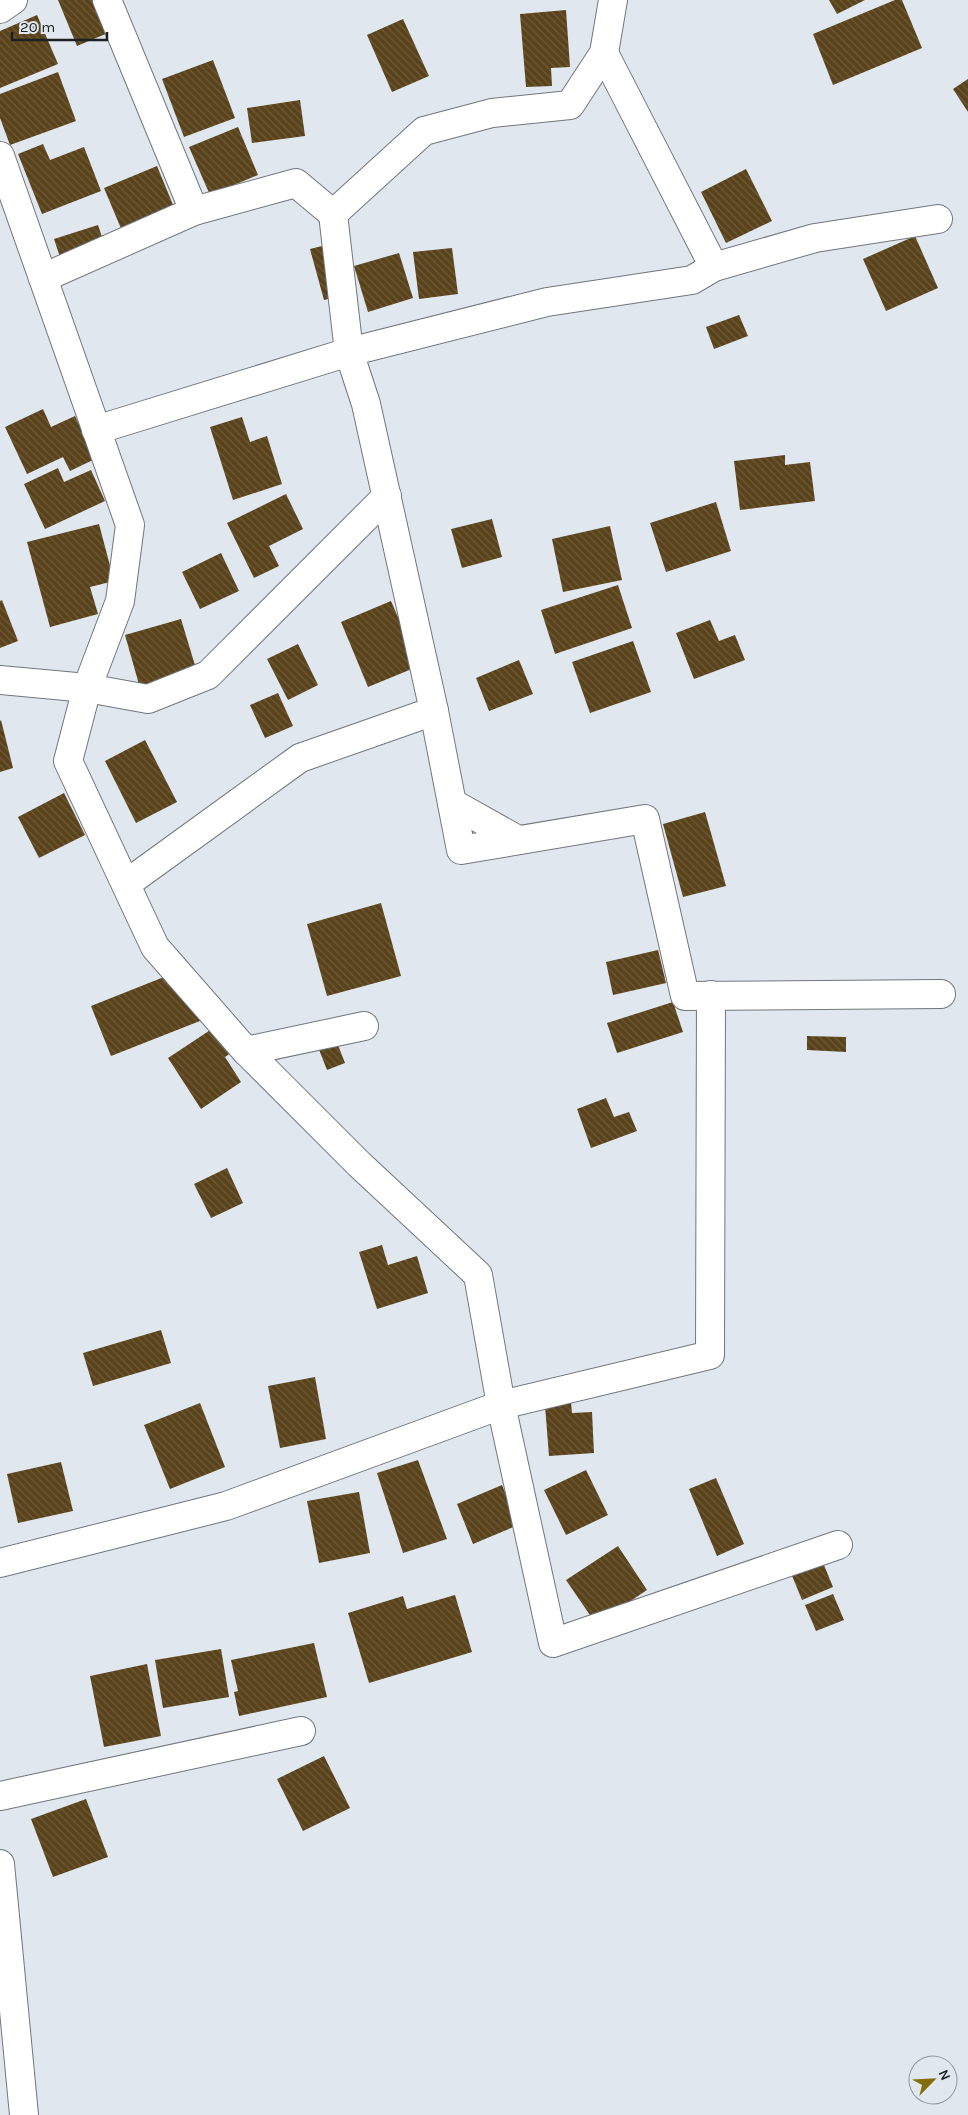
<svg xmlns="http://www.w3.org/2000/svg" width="968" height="2115" font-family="Karla,sans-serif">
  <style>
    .building { fill: url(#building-back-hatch) }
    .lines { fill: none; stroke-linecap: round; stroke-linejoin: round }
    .street-casing { stroke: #71777e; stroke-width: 30 }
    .street { stroke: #fff; stroke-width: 28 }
  </style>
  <defs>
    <pattern id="building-back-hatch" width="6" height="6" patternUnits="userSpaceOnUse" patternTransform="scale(1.25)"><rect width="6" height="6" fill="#5a431b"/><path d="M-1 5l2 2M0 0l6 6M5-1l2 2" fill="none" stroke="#6e5b3b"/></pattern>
  </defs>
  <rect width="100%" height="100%" fill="#e1e7ef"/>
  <!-- building -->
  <g class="building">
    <polygon points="58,0 95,0 108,33 77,46"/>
    <polygon points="829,0 865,0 837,14"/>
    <polygon points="895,0 902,0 922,48 833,85 813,34"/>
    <polygon points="566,10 570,67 551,68 552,86 526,87 520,14"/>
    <polygon points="37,15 58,64 0,88 0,31"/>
    <polygon points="403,19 429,76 392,92 367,35"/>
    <polygon points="213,60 235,118 184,137 162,79"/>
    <polygon points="58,72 76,121 10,145 0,118 0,94"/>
    <polygon points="968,79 968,112 953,89"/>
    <polygon points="300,100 305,136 252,143 247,108"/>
    <polygon points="238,127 258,175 210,195 189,147"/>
    <polygon points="43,144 50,160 84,147 101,191 42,214 18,154"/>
    <polygon points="157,166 178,217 125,238 104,188"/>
    <polygon points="746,169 772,221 726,243 701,192"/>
    <polygon points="98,225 107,252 63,266 54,239"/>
    <polygon points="915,236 938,288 886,311 863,259"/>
    <polygon points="322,246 336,297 324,300 310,249"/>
    <polygon points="452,248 458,294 419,299 413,252"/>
    <polygon points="399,253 413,298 368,312 354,266"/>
    <polygon points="739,315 748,336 714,349 706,327"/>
    <polygon points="43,409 51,427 75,416 95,459 70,471 63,457 27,474 5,427"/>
    <polygon points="242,417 250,442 267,436 282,484 233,500 210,427"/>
    <polygon points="785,455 785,465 810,462 815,501 740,510 734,461"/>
    <polygon points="58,468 64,482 91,470 105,501 45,529 24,484"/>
    <polygon points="286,494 303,529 269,546 279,566 254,578 227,523"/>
    <polygon points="716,502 731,551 666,572 650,523"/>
    <polygon points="492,519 502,557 462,568 451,529"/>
    <polygon points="99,524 114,581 90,587 98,614 50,627 27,542"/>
    <polygon points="610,526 622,580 563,592 552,539"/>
    <polygon points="221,553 239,591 200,609 182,572"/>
    <polygon points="618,585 632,628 555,654 541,610"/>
    <polygon points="2,600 18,641 0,648 0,601"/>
    <polygon points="391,601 419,666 368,687 341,622"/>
    <polygon points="181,619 197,672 140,688 125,635"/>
    <polygon points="710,620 719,641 735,635 745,660 694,679 676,633"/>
    <polygon points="633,641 651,692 590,713 572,662"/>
    <polygon points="298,644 318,685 288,700 267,659"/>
    <polygon points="519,660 533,694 489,711 476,678"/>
    <polygon points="278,693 293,726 265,738 250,705"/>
    <polygon points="1,720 13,768 0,772 0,721"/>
    <polygon points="145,740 177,802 136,823 105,761"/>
    <polygon points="64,793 85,835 39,858 18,817"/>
    <polygon points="705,812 726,886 683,897 663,824"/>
    <polygon points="381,903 401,976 327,996 307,924"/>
    <polygon points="658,950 666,983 613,995 606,962"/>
    <polygon points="184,969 205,1019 111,1056 91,1006"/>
    <polygon points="673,1002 683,1032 617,1053 607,1023"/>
    <polygon points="227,1019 244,1044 225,1057 241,1082 201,1109 168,1058"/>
    <polygon points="334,1035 345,1063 327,1070 316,1042"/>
    <polygon points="807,1036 846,1037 846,1052 807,1050"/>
    <polygon points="606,1098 614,1117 629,1112 637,1131 591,1148 577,1109"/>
    <polygon points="227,1168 243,1203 211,1218 194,1184"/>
    <polygon points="382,1245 388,1265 417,1256 428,1293 377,1309 359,1252"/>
    <polygon points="161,1330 171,1363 93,1386 83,1353"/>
    <polygon points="315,1377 326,1439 280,1448 268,1386"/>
    <polygon points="570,1391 572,1413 592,1412 594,1453 549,1456 544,1393"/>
    <polygon points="200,1403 225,1467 170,1489 144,1425"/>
    <polygon points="418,1460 447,1539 403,1553 377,1473"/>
    <polygon points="61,1462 73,1511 18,1523 7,1474"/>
    <polygon points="586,1470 608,1515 566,1535 544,1490"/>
    <polygon points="716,1478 744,1544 717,1556 689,1489"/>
    <polygon points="502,1485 518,1525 473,1544 457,1504"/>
    <polygon points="359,1492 370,1553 319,1563 307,1501"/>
    <polygon points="618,1546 647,1590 596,1624 566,1580"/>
    <polygon points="819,1553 833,1587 802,1600 788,1566"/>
    <polygon points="833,1594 844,1620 816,1631 805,1605"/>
    <polygon points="455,1595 472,1652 369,1683 348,1613 403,1596 407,1609"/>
    <polygon points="314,1643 327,1697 239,1716 234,1692 238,1691 231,1660"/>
    <polygon points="221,1649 229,1697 163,1708 155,1660"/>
    <polygon points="147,1664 161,1736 104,1747 90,1676"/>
    <polygon points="324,1756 350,1808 303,1831 277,1779"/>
    <polygon points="86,1799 108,1857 53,1877 31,1819"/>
  </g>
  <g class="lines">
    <!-- street casing -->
    <g class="street-casing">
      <g id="street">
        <polyline points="107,0 194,211"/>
        <polyline points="0,9 13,0"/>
        <polyline points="604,53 714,267"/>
        <polyline points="0,156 130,525 120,601 87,688 68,761 155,947 246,1051 364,1026"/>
        <polyline points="333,214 424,131 492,113 570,105 604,53 613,0"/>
        <polyline points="43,278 194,211 296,183 333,214 349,352 96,430"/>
        <polyline points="0,680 87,688 148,699 208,675 387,496"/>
        <polyline points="434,711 461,850 645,819 685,996 941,994"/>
        <polyline points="452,803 518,840"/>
        <polyline points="126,884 300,758 434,711 366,404 349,352 547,302 692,280 714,267 815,238 938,219"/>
        <polyline points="246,1051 359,1164 478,1275 501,1405 710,1355 711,995"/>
        <polyline points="0,1563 226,1506 501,1405 553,1643 838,1545"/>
        <polyline points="0,1796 301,1731"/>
        <polyline points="0,1864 24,2115"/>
      </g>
    </g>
    <!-- street -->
    <use href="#street" class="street"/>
  </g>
  <!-- north arrow -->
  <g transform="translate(933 2080) rotate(66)"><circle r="24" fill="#e1e7ef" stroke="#93989d"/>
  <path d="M0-4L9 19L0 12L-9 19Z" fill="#816e0b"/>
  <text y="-8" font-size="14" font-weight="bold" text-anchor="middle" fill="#1e2123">N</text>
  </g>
  <!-- scale -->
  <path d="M12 32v8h95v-8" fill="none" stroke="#1e2123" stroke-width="2.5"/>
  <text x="20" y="32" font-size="15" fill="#1e2123" stroke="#e1e7ef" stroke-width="4" paint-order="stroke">20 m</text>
</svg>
